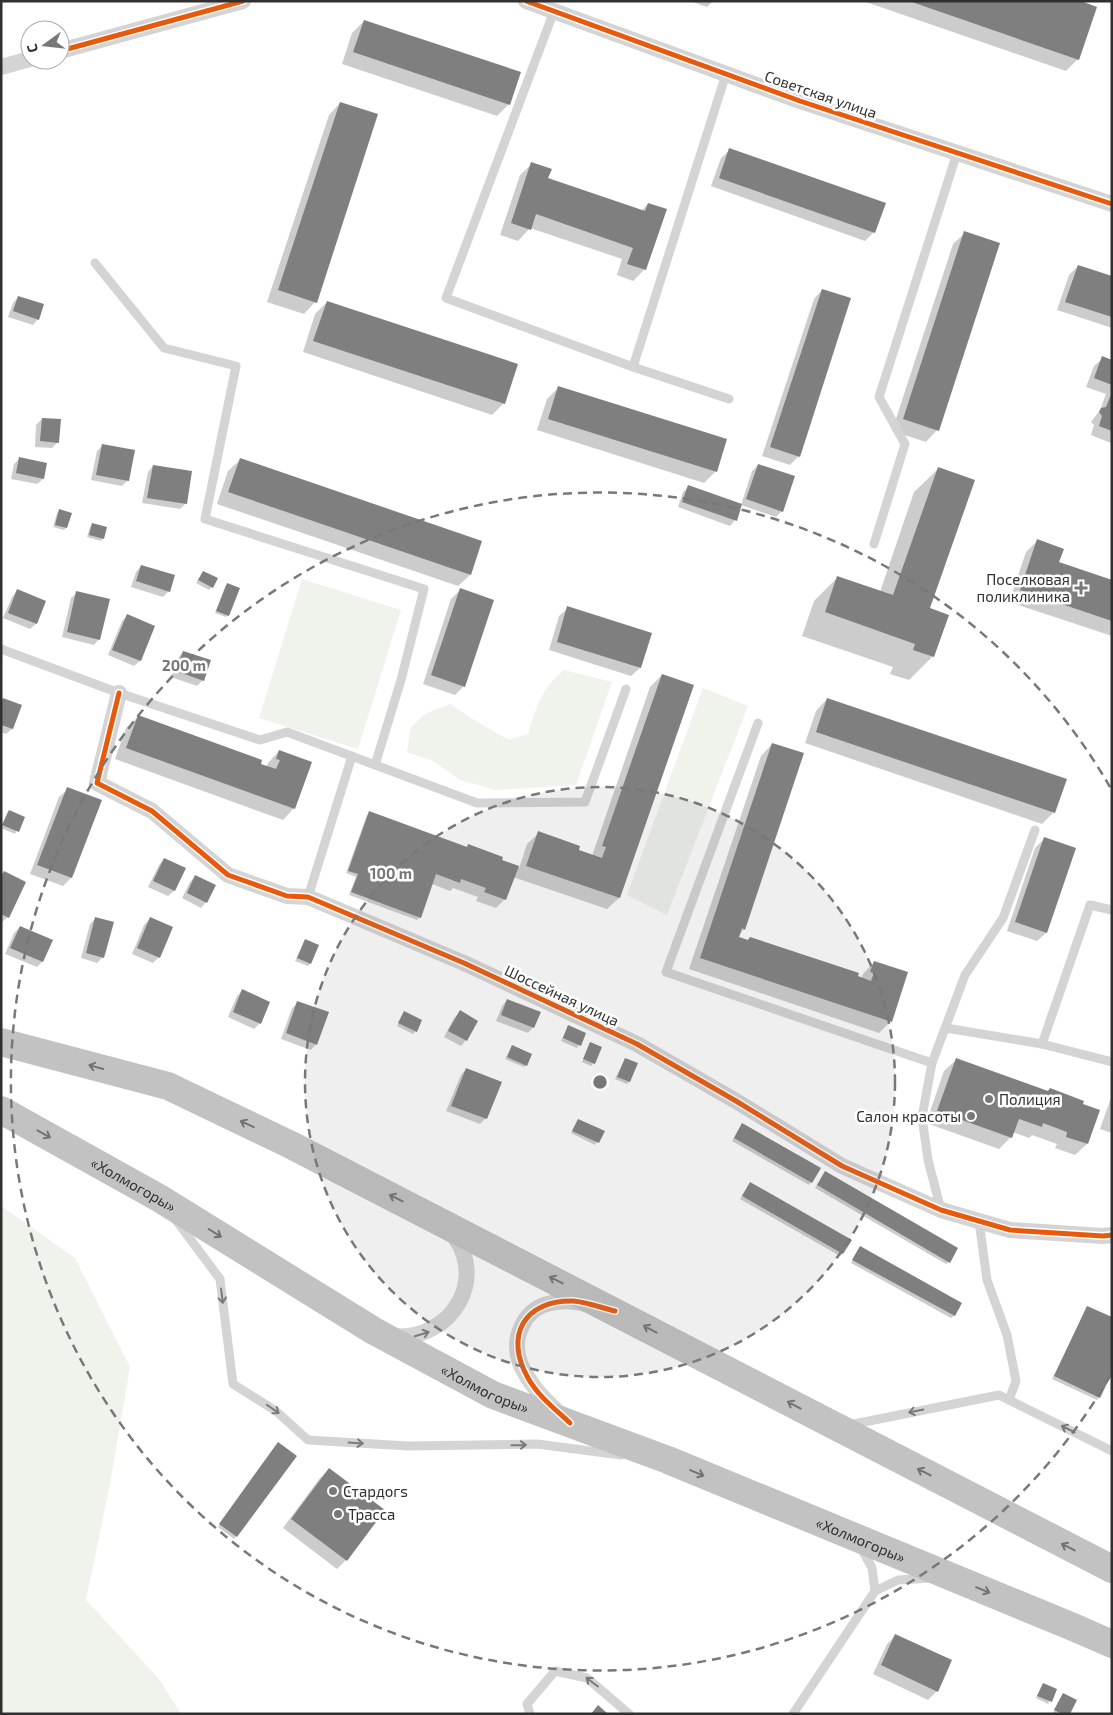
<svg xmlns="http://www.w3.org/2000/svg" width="1113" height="1715" font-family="'Exo 2',sans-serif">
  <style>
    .green { fill: #f0f2ec }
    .shadow { fill: #0003 }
    .building { fill: #7f7f7f }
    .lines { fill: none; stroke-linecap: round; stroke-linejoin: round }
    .lane { stroke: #d4d4d4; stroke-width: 9 }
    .street { stroke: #d4d4d4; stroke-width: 16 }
    .highway { stroke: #c2c2c2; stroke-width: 28 }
    .cycleway-casing { stroke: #fff; stroke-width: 8 }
    .cycleway { stroke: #e8590c; stroke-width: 5 }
    .oneway { stroke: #727272 }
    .oneway2 { stroke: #7a7a7a }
    .ring { fill: none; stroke: #787878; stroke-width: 2.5; stroke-dasharray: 9 6 }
    .poi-dot { fill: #787878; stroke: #fff; stroke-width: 2 }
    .labels { text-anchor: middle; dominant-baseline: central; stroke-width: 5; stroke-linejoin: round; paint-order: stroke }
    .street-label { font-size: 15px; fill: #303030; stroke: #fff }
    .poi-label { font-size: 15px; fill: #303030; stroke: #fff; text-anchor: start }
    .centre { fill: #787878; stroke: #fff; stroke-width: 2.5 }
    .ring-label { font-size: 15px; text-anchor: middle; font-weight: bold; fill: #787878; stroke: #fff; stroke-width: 5; stroke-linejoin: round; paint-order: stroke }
  </style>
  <rect width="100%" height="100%" fill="#fff"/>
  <!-- green -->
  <g class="green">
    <polygon points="302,579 401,610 358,749 259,718"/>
    <path d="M 564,670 L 612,682 L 576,785 L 496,790 L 460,780 L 433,761 L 407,752 L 411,727 L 425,714 L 450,704 L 479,723 L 509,740 L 528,734 C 537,706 541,689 564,670 Z"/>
    <polygon points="703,688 748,706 667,915 627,895"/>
    <polygon points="1,1206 75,1258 130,1367 110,1484 86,1600 159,1679 181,1714 1,1714"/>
  </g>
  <!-- shadow -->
  <g class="shadow">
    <polygon points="690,1 713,1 707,7"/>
    <polygon points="863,1 1077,1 1078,59 1066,71"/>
    <polygon points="364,21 509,104 497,116 342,64 352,33"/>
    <polygon points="340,103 315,302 304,314 267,302 329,115"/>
    <polygon points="730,150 874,232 865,241 711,186 721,158"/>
    <polygon points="532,164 547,179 641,211 648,204 645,269 633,281 617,275 622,259 530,228 518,241 500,235 520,175"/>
    <polygon points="965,233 937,430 926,442 892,431 953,244"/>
    <polygon points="1078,266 1112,277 1112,328 1057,310 1069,275"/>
    <polygon points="822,290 799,456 790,465 762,456 814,299"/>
    <polygon points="18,297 38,319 33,325 8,317 13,303"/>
    <polygon points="327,302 504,403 492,415 303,352 315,314"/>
    <polygon points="1103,358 1112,361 1111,443 1091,435 1094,425 1091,422 1100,410 1106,394 1086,387 1094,366"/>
    <polygon points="558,388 716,471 704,483 537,430 547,399"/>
    <polygon points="42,419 58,442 52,448 35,447 36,425"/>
    <polygon points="103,445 128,480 122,486 91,480 97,451"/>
    <polygon points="19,459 43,479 37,484 11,479 14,464"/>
    <polygon points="240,460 470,575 458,586 217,504 228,471"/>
    <polygon points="758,465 782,511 776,517 741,505 735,520 730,526 678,507 683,492 689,486 741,505 752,471"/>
    <polygon points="153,466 186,503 180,509 142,503 148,472"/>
    <polygon points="938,469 928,609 933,656 909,680 890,674 893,667 802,636 814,601 838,577 880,592 914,492"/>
    <polygon points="60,511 66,528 64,530 53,527 57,513"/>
    <polygon points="92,524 103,538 101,541 87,537 90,527"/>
    <polygon points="1037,541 1058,563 1112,580 1112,636 1009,602 1026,552"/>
    <polygon points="141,566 169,591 163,597 131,587 136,572"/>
    <polygon points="203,572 212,587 209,590 196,583"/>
    <polygon points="227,584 228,615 226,617 215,613 225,587"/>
    <polygon points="460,590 464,686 455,695 423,684 451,599"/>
    <polygon points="17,591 36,624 30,629 3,618 12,597"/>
    <polygon points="77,593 99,639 94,645 62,637 71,598"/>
    <polygon points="568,608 640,668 631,676 549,650 559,616"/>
    <polygon points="127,616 154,627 140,661 134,666 108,655 122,621"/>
    <polygon points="183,652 203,680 197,686 171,677 178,658"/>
    <polygon points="662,675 692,686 619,898 607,909 513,877 505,899 496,908 476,901 478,897 453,888 450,891 432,884 420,917 417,920 349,895 356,877 346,873 367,815 370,813 465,848 468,846 519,868 527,844 539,833 592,856 650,687"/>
    <polygon points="827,699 1054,812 1042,824 805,743 816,711"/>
    <polygon points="3,700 20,706 12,729 6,734 1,732 1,702"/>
    <polygon points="138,717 266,767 268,763 279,751 294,808 283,820 115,759 126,728"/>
    <polygon points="772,744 744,929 737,938 747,941 750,938 861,979 863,974 874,962 907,973 890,1022 879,1033 689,969 761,756"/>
    <polygon points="68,789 71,878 63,886 30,874 59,797"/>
    <polygon points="9,811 24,817 15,834 1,828 7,813"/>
    <polygon points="1044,839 1046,933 1037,941 1007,931 1035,848"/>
    <polygon points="164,859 184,869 174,891 168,896 148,887 159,865"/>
    <polygon points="1,876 8,917 2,922 1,922"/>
    <polygon points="196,876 206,902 201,908 182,898 190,882"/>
    <polygon points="96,918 103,957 97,963 81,958 90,924"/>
    <polygon points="150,919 159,957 153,963 132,954 144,925"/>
    <polygon points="20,927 51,941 42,962 37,967 5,954 14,933"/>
    <polygon points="305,941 310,964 308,966 295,961"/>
    <polygon points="242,991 260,1023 254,1029 228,1017 237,996"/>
    <polygon points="507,1000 533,1027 528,1033 496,1021 502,1006"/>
    <polygon points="298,1003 316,1044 311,1050 281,1039 292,1008"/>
    <polygon points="460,1012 466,1040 461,1046 444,1037 454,1018"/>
    <polygon points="404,1013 416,1031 413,1034 397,1026"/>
    <polygon points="568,1026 585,1034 577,1048 561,1041"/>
    <polygon points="591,1043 594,1063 591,1066 582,1062"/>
    <polygon points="512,1047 526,1065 524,1067 505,1059"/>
    <polygon points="625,1059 629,1082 627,1084 615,1079"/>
    <polygon points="956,1060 1087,1144 1075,1155 1055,1148 1057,1144 1032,1135 1029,1138 1013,1132 1011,1137 999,1149 926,1123 944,1071"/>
    <polygon points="466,1069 500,1082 485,1119 480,1124 446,1111 461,1075"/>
    <polygon points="1112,1095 1112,1133 1100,1129"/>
    <polygon points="578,1120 603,1132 595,1145 571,1133"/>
    <polygon points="740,1127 811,1182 809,1185 732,1141"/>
    <polygon points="823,1175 949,1262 946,1264 815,1188"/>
    <polygon points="750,1183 850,1240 842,1254 840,1256 740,1199"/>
    <polygon points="858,1250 961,1303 954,1316 951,1318 851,1263"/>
    <polygon points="1087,1307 1099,1397 1097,1400 1052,1379"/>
    <polygon points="276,1446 295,1456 234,1539 218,1527"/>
    <polygon points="329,1470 346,1560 337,1569 283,1528 320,1478"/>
    <polygon points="896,1635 937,1691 928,1700 873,1674 887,1644"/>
    <polygon points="1043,1685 1056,1690 1048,1704 1036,1698"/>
    <polygon points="1063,1694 1069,1714 1053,1713 1061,1697"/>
  </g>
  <!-- building -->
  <g class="building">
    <polygon points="909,1 1081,1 1097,7 1079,60"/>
    <polygon points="364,20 521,72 510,105 353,52"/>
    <polygon points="340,102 378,114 317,303 278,290"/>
    <polygon points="729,148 886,203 875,233 719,178"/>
    <polygon points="531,162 552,169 548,178 645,211 648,203 667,209 646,270 627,264 633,248 536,214 531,230 511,223"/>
    <polygon points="964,231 1000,243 939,431 903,419"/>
    <polygon points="1078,265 1112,276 1112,317 1065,302"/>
    <polygon points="822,289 851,298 800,457 770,447"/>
    <polygon points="18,296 44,304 39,320 13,311"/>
    <polygon points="327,301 518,364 505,404 313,341"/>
    <polygon points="1102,356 1112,360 1112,385 1094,378"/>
    <polygon points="558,386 727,439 717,472 548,419"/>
    <polygon points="1112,392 1112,431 1099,426 1102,416 1099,412 1101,408 1106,407"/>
    <polygon points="42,418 61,419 59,443 40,441"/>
    <polygon points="102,444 135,450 129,481 96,475"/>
    <polygon points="19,457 47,463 44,479 16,473"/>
    <polygon points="240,458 482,541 471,575 228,492"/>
    <polygon points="758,464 795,476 783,512 746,499"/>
    <polygon points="153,465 192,471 187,504 147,498"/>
    <polygon points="938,467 975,480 930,608 949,615 934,657 913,650 915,644 825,612 837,576 893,595"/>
    <polygon points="688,485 742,504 737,521 682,502"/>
    <polygon points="59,509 72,513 67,528 55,525"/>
    <polygon points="92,523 107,527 104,539 89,535"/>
    <polygon points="1037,539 1064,549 1059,562 1112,580 1112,621 1020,590"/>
    <polygon points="141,565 175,575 170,592 136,581"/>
    <polygon points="203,571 218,578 213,588 198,580"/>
    <polygon points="227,583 240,588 229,616 216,611"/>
    <polygon points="460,588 494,600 465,687 431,675"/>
    <polygon points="17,589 46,601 37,624 8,613"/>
    <polygon points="76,591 110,599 100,640 67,632"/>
    <polygon points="567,606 652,633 641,668 557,642"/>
    <polygon points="127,614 155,626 141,661 112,650"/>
    <polygon points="183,651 211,660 204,681 176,671"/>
    <polygon points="662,674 694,685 620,898 526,866 538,831 580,846 579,850 602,858 606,847 602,846"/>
    <polygon points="3,698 22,705 13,729 1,725 1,703"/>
    <polygon points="827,698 1067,779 1055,813 816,732"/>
    <polygon points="138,715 262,760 261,764 276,769 280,760 276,759 279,750 312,762 295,809 126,748"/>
    <polygon points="772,743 804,753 745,930 742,928 739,937 748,940 750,937 859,973 858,976 871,981 874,973 870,972 874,961 908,972 892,1022 700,958"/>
    <polygon points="67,787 102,800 72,878 37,865"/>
    <polygon points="9,810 25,817 19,832 2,825"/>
    <polygon points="369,811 467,847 468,844 503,857 502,860 519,866 506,900 484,892 486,888 461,879 460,883 436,874 421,918 351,892 358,874 348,871"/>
    <polygon points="1044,837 1076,848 1047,933 1015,922"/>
    <polygon points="164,858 186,868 175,891 153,881"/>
    <polygon points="4,871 26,882 9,918 1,914 1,876"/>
    <polygon points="195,875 216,885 207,903 187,893"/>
    <polygon points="95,917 114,922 104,958 86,953"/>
    <polygon points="150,917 173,927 160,958 137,948"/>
    <polygon points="20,926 53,940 43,962 10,948"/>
    <polygon points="305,939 319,945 311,964 297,958"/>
    <polygon points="242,989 270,1002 261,1024 233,1012"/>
    <polygon points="507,999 541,1012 534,1028 501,1015"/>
    <polygon points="297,1001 329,1012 317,1045 286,1033"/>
    <polygon points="460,1010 478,1021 467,1041 448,1031"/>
    <polygon points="404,1011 422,1020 417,1032 398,1023"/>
    <polygon points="568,1025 586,1033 581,1046 563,1038"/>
    <polygon points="590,1042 602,1047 595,1064 583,1059"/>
    <polygon points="512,1045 532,1054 527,1066 507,1057"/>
    <polygon points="625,1058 638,1063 630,1082 617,1077"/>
    <polygon points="956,1058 1048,1091 1050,1088 1084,1101 1083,1104 1100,1110 1088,1144 1066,1137 1067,1132 1043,1123 1042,1127 1019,1119 1012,1138 937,1111"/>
    <polygon points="466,1068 502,1082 487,1119 451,1106"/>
    <polygon points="578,1119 605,1131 599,1143 572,1131"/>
    <polygon points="742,1123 821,1168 812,1183 734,1138"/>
    <polygon points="825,1171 958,1248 950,1263 817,1185"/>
    <polygon points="750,1182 852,1240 843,1254 742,1196"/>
    <polygon points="860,1246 962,1303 955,1316 852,1260"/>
    <polygon points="1087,1306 1112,1317 1112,1373 1100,1398 1054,1376"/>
    <polygon points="278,1442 297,1456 237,1537 219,1524"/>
    <polygon points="329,1468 385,1510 347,1561 291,1519"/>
    <polygon points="895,1634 952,1660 938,1692 881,1665"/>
    <polygon points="1043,1683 1057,1689 1052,1702 1037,1696"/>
    <polygon points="1063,1693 1077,1700 1070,1714 1062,1714 1054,1710"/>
    <polygon points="598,1705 608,1714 591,1714"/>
  </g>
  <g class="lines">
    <!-- lane -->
    <g class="lane">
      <polyline points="554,11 446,298 633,367"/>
      <polyline points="726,74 633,367 729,399"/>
      <polyline points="95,263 164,348 236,366 205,519 424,589 401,680 375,765"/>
      <polyline points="874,544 905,444 879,397 957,153"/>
      <polyline points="1,649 119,693 260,740 287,732 477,803 585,802 626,689"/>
      <polyline points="758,723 666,972 932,1063"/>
      <polyline points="308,897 352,756"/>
      <polyline points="1112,910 1090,905 1042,1044 1112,1062"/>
      <polyline points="946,1028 1042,1044"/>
      <polyline points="941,1210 928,1160 922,1117 932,1063 965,975 1003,918 1035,830"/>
      <polyline points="176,1220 220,1279 233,1384 276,1411 308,1440 408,1446 537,1444 621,1455"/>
      <polyline points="979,1221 987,1280 1007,1335 1016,1381 1009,1400"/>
      <polyline points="849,1425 999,1395 1112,1451"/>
      <polyline points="875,1591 898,1580 932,1578"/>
      <polyline points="530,1714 527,1704 555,1671 587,1678 629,1714"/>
      <polyline points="793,1714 875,1591 872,1568 860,1546"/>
    </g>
    <!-- street -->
    <g class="street">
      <polyline points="526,1 800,101 1112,204"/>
      <polyline points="60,51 243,1"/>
      <polyline points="1,67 30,59"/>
      <polyline points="119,693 97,783 152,811 228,875 287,896 308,897 464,963 637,1044 736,1101 842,1166 941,1210 1010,1230 1103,1236 1112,1235"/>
      <path d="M 391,1336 C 452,1343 492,1275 448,1229"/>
      <path d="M 560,1414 C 544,1399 529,1384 520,1363 C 511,1338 524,1308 551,1303 C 563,1300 575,1301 586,1304"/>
    </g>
    <!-- highway -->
    <g class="highway">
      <polyline points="1,1042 168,1086 291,1145 1112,1569"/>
      <path id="s1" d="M 1,1110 L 159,1198 L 374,1331 L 493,1395 L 668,1460 L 1073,1627 L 1112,1644"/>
    </g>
    <!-- cycleway casing -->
    <g class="cycleway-casing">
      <g id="cycleway">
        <polyline points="526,1 800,101 1112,204"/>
        <polyline points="60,51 243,1"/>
        <polyline points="119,693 97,783 152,811 228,875 287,896 308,897 464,963 637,1044 736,1101 842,1166 941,1210 1010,1230 1103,1236 1112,1235"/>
        <path d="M 570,1423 C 555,1409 538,1396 528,1378 C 504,1336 524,1300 573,1301 C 587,1302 602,1308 615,1311"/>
      </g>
    </g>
    <!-- cycleway -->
    <use href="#cycleway" class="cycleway"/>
  </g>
  <!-- one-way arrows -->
  <defs><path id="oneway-shaft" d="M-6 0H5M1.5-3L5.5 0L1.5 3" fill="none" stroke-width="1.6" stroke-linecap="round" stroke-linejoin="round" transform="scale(1.25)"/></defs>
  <g class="oneway">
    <use href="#oneway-shaft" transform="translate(96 1067) rotate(-165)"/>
    <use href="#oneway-shaft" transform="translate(247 1124) rotate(-155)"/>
    <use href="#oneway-shaft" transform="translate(44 1134) rotate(29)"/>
    <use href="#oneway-shaft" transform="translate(396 1198) rotate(-153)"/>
    <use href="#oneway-shaft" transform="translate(215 1233) rotate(32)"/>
    <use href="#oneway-shaft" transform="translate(556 1280) rotate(-153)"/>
    <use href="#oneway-shaft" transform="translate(650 1329) rotate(-152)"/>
    <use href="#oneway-shaft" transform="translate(794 1405) rotate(-152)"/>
    <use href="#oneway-shaft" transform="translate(924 1472) rotate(-153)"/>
    <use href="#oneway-shaft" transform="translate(697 1473) rotate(23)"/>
    <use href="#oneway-shaft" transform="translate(1068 1547) rotate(-153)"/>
    <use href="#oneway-shaft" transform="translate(983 1590) rotate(22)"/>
  </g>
  <g class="oneway2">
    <use href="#oneway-shaft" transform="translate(222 1296) rotate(83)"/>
    <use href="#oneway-shaft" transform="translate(422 1334) rotate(-17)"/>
    <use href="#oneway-shaft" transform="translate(273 1409) rotate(35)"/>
    <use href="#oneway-shaft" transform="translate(916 1411) rotate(169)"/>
    <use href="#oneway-shaft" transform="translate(1068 1429) rotate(-153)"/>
    <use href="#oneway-shaft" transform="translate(356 1443) rotate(4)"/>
    <use href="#oneway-shaft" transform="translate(519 1445) rotate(-1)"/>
    <use href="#oneway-shaft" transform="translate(592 1682) rotate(-143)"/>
  </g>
  <!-- distance rings -->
  <circle cx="600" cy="1082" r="295" fill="#787878" fill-opacity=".12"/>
  <g class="ring">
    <circle cx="600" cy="1082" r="295"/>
    <path d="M1110 1376A589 589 0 1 1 1110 787"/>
  </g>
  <!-- markers -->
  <g class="poi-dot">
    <path d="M1078.5 580.5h5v5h5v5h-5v5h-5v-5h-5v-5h5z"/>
    <circle cx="989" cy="1099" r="5"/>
    <circle cx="971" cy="1116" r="5"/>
    <circle cx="333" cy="1491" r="5"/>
    <circle cx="338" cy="1514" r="5"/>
  </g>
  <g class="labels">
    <!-- street labels -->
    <g class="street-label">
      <text transform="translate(821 94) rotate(19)">Советская улица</text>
      <text transform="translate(562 995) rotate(25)">Шоссейная улица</text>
      <text stroke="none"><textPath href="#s1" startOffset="152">«Холмогоры»</textPath></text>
      <text stroke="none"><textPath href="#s1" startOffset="559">«Холмогоры»</textPath></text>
      <text stroke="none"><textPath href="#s1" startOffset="964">«Холмогоры»</textPath></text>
    </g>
    <!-- poi labels -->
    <g class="poi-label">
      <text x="1070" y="579" text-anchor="end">Поселковая<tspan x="1070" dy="17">поликлиника</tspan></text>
      <text x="999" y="1099">Полиция</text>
      <text x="961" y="1116" text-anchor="end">Салон красоты</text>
      <text x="343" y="1491">Стардогs</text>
      <text x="348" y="1514">Трасса</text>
    </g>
  </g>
  <circle cx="600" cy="1082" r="8" class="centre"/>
  <g class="ring-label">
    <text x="184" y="671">200 m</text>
    <text x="391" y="879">100 m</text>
  </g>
  <!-- border -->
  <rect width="1113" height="1715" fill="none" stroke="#303030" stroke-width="5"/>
  <!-- north arrow -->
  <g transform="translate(45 45) rotate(255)"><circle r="24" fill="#ffffff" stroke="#acacac"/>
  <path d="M0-4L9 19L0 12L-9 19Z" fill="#787878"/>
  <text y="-8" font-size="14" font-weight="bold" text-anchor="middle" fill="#303030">С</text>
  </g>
</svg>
